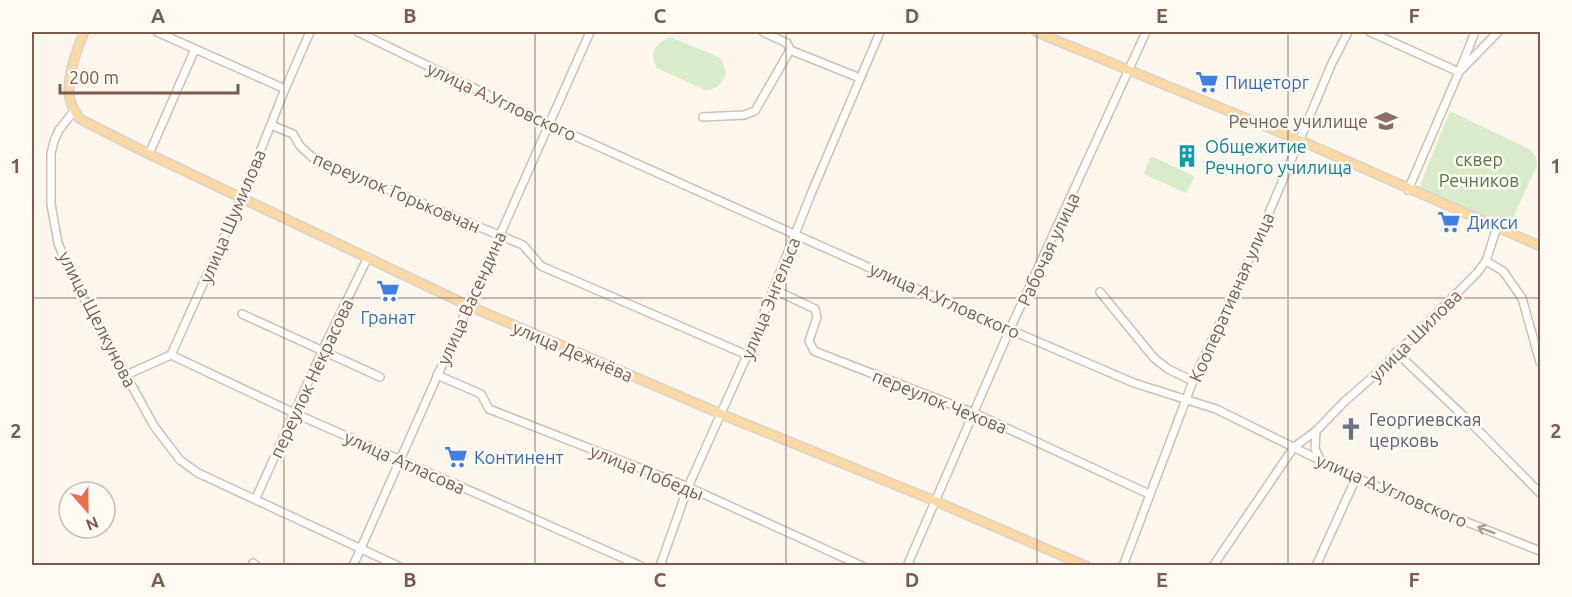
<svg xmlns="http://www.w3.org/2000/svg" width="1572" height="597" font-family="Ubuntu,sans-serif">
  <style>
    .green { fill: #d8ecc9 }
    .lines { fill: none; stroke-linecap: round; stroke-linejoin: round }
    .minor-casing { stroke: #d1beb0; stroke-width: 10 }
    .major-casing { stroke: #dad1cd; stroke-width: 11 }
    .minor { stroke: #fff; stroke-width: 7 }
    .major { stroke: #fbd9a5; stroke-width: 8 }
    .oneway { stroke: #af9d94 }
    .grid { fill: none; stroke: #7a5c4d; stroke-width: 1.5; stroke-opacity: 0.55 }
    .labels { text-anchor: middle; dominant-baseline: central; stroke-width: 5; stroke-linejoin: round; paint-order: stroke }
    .shop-label { font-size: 18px; fill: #366cbe; stroke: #fffaf3; text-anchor: start }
    .street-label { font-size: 18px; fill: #7a5c4d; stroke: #fffaf3 }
    .education-label { font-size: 18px; fill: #785e54; stroke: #fffaf3; text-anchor: end }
    .culture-label { font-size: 18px; fill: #0d838f; stroke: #fffaf3; text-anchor: start }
    .park-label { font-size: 18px; fill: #537a41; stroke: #fffaf3 }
    .worship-label { font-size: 18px; fill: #5b616d; stroke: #fffaf3; text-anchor: start }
    .neatline { fill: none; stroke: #7a5c4d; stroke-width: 2 }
    .grid-label { font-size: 20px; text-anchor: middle; font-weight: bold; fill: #7a5c4d }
  </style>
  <rect width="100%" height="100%" fill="#fdf6ec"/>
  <!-- green -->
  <g class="green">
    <path d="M 670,37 L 721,58 L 726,73 C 723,83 716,90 705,90 L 657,68 C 648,53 656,43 670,37 Z"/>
    <polygon points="1450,111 1531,150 1536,157 1537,165 1509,227 1419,188"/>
    <polygon points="1153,157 1192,175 1194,178 1186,193 1146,175 1144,173 1150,158"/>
  </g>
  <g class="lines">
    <!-- minor casing -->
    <g class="minor-casing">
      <g id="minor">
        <polyline points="157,32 285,89"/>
        <polyline points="358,32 548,124 973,314 1134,383 1216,409 1356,478 1540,551"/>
        <polyline points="763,32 787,43 790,50 860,78"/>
        <polyline points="1370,32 1459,72 1498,32"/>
        <polyline points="74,111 59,130 54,141 51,154 51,204 58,243 71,275 154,426 180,460 198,473 398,566"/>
        <polyline points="703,117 744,115 755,111 790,50"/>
        <polyline points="271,125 293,134 300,146 313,158 523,245 541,266 747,355"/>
        <polyline points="149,154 195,49"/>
        <polyline points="1408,190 1459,72 1475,32"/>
        <polyline points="1486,261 1503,271 1522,298 1540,362"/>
        <polyline points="773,289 815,309 817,317 809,341 814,351 974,413 1149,494"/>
        <polyline points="1100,292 1154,358 1168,369 1193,381"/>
        <polyline points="242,314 380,377"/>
        <polyline points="1396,352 1472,424 1540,493"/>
        <polyline points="171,355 294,413 641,566"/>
        <polyline points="126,375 171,355 242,197 285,89 310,32"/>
        <polyline points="437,375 481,394 489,409 688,487 862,566"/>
        <polyline points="1316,431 1315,449 1320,459"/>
        <polyline points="256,498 322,351 368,257"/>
        <polyline points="253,563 257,566"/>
        <polyline points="353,566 590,32"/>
        <polyline points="660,566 688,487 749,351 811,194 880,32"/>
        <polyline points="907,566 1010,329 1146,32"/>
        <polyline points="1123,566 1193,381 1253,251 1332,63 1348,32"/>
        <polyline points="1213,566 1294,447 1316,431 1344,402 1376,374 1477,273 1486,261 1497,227"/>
        <polyline points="1316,566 1356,478"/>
      </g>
    </g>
    <!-- major casing -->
    <g class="major-casing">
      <g id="major">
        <path d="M 84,32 C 77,48 68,75 69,92 C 69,102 74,111 80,119 L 149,154 L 467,305 L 721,414 L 935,501 L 1086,566"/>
        <polyline points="1036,32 1299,140 1540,246"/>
      </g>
    </g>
    <!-- minor -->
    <use href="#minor" class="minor"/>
    <!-- major -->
    <use href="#major" class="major"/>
  </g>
  <!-- one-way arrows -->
  <defs><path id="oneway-shaft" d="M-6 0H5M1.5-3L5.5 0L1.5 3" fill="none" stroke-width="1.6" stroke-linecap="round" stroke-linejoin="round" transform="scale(1.5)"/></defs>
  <use class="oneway" href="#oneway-shaft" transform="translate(1486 530) rotate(-159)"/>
  <!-- grid -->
  <path class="grid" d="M 284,32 L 284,566M 535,32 L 535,566M 786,32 L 786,566M 1037,32 L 1037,566M 1288,32 L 1288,566M 32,298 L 1540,298"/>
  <!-- icons -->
  <defs>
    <g id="supermarket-bare" transform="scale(1.8)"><path d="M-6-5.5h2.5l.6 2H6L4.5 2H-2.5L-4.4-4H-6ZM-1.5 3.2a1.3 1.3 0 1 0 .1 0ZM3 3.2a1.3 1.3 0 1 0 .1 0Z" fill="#3f7fe0" stroke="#fffaf3" stroke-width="2.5" paint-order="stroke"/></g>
    <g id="university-bare" transform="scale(1.8)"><path d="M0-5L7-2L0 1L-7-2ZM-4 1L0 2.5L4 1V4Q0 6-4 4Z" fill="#8d6e63" stroke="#fffaf3" stroke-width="2.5" paint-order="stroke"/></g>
    <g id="building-bare" transform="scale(1.8)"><path d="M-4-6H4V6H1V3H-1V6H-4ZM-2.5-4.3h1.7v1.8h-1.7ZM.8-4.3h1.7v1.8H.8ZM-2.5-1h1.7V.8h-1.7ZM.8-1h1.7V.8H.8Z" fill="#0f9aa8" stroke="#fffaf3" stroke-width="2.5" paint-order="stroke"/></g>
    <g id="church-bare" transform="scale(1.8)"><path d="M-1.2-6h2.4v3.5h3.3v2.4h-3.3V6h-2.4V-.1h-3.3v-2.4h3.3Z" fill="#6b7280" stroke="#fffaf3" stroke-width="2.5" paint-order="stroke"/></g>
  </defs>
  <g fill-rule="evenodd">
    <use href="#supermarket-bare" x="1207" y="82"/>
    <use href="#university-bare" x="1386" y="121"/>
    <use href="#building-bare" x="1187" y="156"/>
    <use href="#supermarket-bare" x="1449" y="222"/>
    <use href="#supermarket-bare" x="388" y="291"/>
    <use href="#church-bare" x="1351" y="429"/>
    <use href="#supermarket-bare" x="456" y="457"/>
  </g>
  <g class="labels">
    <!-- shop labels -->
    <g class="shop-label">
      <text x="1225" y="82">Пищеторг</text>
      <text x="1467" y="222">Дикси</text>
      <text x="388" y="317" text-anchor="middle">Гранат</text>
      <text x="474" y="457">Континент</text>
    </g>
    <!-- street labels -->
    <g class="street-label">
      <text transform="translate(502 101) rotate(25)">улица А.Угловского</text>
      <text transform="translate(397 192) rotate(23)">переулок Горьковчан</text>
      <text transform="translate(232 216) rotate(-67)">улица Шумилова</text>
      <text transform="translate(1048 249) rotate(-65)">Рабочая улица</text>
      <text transform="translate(1231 297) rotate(-66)">Кооперативная улица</text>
      <text transform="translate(471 298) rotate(-66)">улица Васендина</text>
      <text transform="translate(770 298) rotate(-68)">улица Энгельса</text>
      <text transform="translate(945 300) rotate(24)">улица А.Угловского</text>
      <text transform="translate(98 319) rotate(63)">улица Щелкунова</text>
      <text transform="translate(1415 335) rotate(-45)">улица Шилова</text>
      <text transform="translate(573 351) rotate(23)">улица Дежнёва</text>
      <text transform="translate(311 378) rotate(-65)">переулок Некрасова</text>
      <text transform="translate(940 401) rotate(22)">переулок Чехова</text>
      <text transform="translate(405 462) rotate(24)">улица Атласова</text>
      <text transform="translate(647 472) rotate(22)">улица Победы</text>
      <text transform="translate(1392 490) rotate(23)">улица А.Угловского</text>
    </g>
    <!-- education labels -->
    <g class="education-label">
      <text x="1368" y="121">Речное училище</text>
    </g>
    <!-- culture labels -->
    <g class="culture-label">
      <text x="1205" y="146">Общежитие<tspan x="1205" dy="21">Речного училища</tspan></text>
    </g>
    <!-- park labels -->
    <g class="park-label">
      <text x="1479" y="159">сквер<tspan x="1479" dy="21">Речников</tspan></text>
    </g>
    <!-- worship labels -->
    <g class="worship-label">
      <text x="1369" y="419">Георгиевская<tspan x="1369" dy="21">церковь</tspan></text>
    </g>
  </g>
  <!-- border -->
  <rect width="1572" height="597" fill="none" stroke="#fffaf3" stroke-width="66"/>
  <!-- north arrow -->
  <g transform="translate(87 510) rotate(159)"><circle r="28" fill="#fffaf3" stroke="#cabbb1" stroke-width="1.5"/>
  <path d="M0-4.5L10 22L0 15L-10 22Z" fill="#e76f51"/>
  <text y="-9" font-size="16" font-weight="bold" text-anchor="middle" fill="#7a5c4d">N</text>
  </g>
  <!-- scale -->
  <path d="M60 84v9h178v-9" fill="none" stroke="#7a5c4d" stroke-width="3"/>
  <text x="69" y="84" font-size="18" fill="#7a5c4d" stroke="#fffaf3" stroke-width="4.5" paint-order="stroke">200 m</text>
  <rect x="33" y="33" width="1506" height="531" class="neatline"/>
  <g class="grid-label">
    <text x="158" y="23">A</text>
    <text x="410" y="23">B</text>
    <text x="660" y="23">C</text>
    <text x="912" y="23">D</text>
    <text x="1162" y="23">E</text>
    <text x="1414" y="23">F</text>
    <text x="16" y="173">1</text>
    <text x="1556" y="173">1</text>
    <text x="16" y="438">2</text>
    <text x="1556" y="438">2</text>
    <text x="158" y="587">A</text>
    <text x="410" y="587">B</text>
    <text x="660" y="587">C</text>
    <text x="912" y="587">D</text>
    <text x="1162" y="587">E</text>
    <text x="1414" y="587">F</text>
  </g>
</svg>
